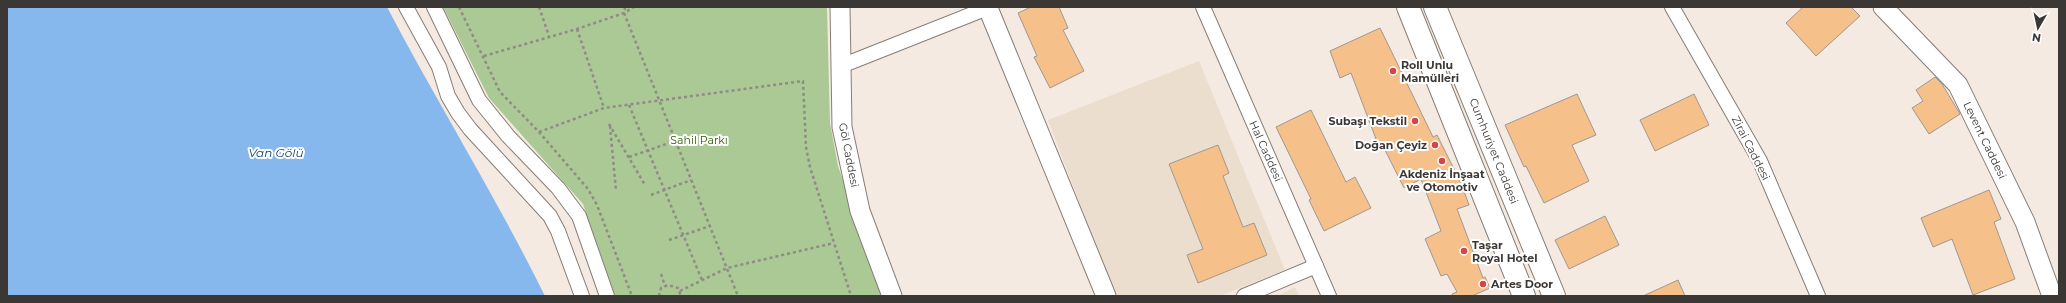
<svg xmlns="http://www.w3.org/2000/svg" width="2066" height="303" font-family="Montserrat,sans-serif">
  <style>
    .built { fill: #ecdecf }
    .green { fill: #aac995 }
    .water { fill: #87b8ed }
    .building { fill: #f5c08a; stroke: #a19890 }
    .lines { fill: none; stroke-linecap: round; stroke-linejoin: round }
    .street-casing { stroke: #867d75; stroke-width: 16 }
    .secondary-casing { stroke: #867d75; stroke-width: 21 }
    .highway-casing { stroke: #867d75; stroke-width: 24 }
    .path { stroke: #918b85; stroke-width: 2.5; stroke-dasharray: 3 3; stroke-linecap: butt }
    .street { stroke: #fff; stroke-width: 14 }
    .secondary { stroke: #fff; stroke-width: 19 }
    .highway { stroke: #fff; stroke-width: 22 }
    .poi-dot { fill: #d54547; stroke: #fff; stroke-width: 1.5 }
    .labels { text-anchor: middle; dominant-baseline: central; stroke-width: 4; stroke-linejoin: round; paint-order: stroke }
    .poi-label { font-size: 11px; font-weight: bold; fill: #3b3734; stroke: #fff; text-anchor: start }
    .park-label { font-size: 11px; fill: #325c00; stroke: #fff }
    .street-label { font-size: 11px; fill: #3b3734; stroke: #fff }
    .water-label { font-size: 12px; font-style: italic; fill: #0f4474; stroke: #fff }
  </style>
  <rect width="100%" height="100%" fill="#f4eae1"/>
  <!-- built -->
  <g class="built">
    <polygon points="1199,61 1285,270 1220,296 1115,296 1048,120"/>
    <polygon points="1295,287 1299,296 1277,296"/>
  </g>
  <!-- green -->
  <polygon class="green" points="443,7 827,7 830,123 838,166 883,296 615,296 583,204 489,98"/>
  <!-- water -->
  <path class="water" d="M 7,7 L 387,7 C 438,104 496,197 545,296 L 7,296 Z"/>
  <!-- building -->
  <g class="building">
    <polygon points="1031,7 1059,7 1068,28 1063,30 1084,71 1050,88 1034,57 1037,56 1018,13"/>
    <polygon points="1803,7 1851,7 1860,16 1816,56 1786,23"/>
    <polygon points="1380,28 1433,137 1437,135 1461,183 1469,205 1457,209 1483,278 1485,277 1490,288 1472,296 1453,296 1452,294 1457,292 1447,274 1441,276 1425,239 1441,231 1421,179 1404,188 1383,146 1379,147 1351,73 1340,78 1330,51"/>
    <polygon points="1935,77 1942,84 1960,114 1929,134 1912,108 1923,101 1916,90"/>
    <polygon points="1577,94 1596,135 1572,145 1589,181 1544,203 1526,166 1524,167 1505,125"/>
    <polygon points="1694,94 1709,125 1655,151 1640,120"/>
    <polygon points="1311,110 1346,182 1355,177 1371,208 1324,231 1309,200 1311,199 1276,127"/>
    <polygon points="1218,145 1229,173 1223,176 1243,227 1254,223 1267,255 1198,283 1187,255 1203,249 1169,164"/>
    <polygon points="1989,190 2001,219 1994,222 2015,279 1973,295 1952,239 1933,247 1921,218"/>
    <polygon points="1605,216 1619,245 1569,269 1555,240"/>
    <polygon points="1678,280 1685,296 1643,296"/>
  </g>
  <g class="lines">
    <!-- street casing -->
    <g class="street-casing">
      <g id="street">
        <polyline points="406,7 439,67 448,96 458,113 470,129 550,216 558,231 582,296"/>
        <polyline points="434,7 479,100 508,136 558,188 579,216 607,296"/>
        <polyline points="1203,7 1329,296"/>
        <polyline points="1672,7 1760,161 1818,296"/>
        <polyline points="841,66 990,7"/>
        <polyline points="1244,296 1316,266"/>
      </g>
    </g>
    <!-- secondary casing -->
    <g class="secondary-casing">
      <g id="secondary">
        <polyline points="840,7 842,127 860,211 892,296"/>
        <polyline points="1883,7 1958,85 2025,222 2052,296"/>
        <polyline points="988,8 1106,296"/>
      </g>
    </g>
    <!-- highway casing -->
    <g class="highway-casing">
      <g id="highway">
        <polyline points="1408,7 1524,296"/>
        <polyline points="1435,7 1554,296"/>
      </g>
    </g>
    <!-- path -->
    <g class="path">
      <polyline points="459,7 500,92 539,132 588,189 597,205 632,296"/>
      <polyline points="539,7 549,36"/>
      <polyline points="625,7 624,13 738,296"/>
      <polyline points="577,29 604,108"/>
      <polyline points="484,56 577,29 624,13 634,7"/>
      <polyline points="629,105 702,280"/>
      <polyline points="609,124 645,185"/>
      <polyline points="610,126 616,191"/>
      <polyline points="539,132 604,108 803,81 806,147 810,167 851,296"/>
      <polyline points="629,157 675,141"/>
      <polyline points="651,195 691,180"/>
      <polyline points="669,240 710,226"/>
      <polyline points="661,274 665,286"/>
      <polyline points="680,291 727,268 834,243"/>
      <polyline points="659,296 661,288 668,285 678,288 681,296"/>
    </g>
    <!-- street -->
    <use href="#street" class="street"/>
    <!-- secondary -->
    <use href="#secondary" class="secondary"/>
    <!-- highway -->
    <use href="#highway" class="highway"/>
  </g>
  <!-- markers -->
  <g class="poi-dot">
    <circle cx="1393" cy="71" r="4"/>
    <circle cx="1415" cy="121" r="4"/>
    <circle cx="1435" cy="145" r="4"/>
    <circle cx="1442" cy="161" r="4"/>
    <circle cx="1464" cy="251" r="4"/>
    <circle cx="1483" cy="284" r="4"/>
  </g>
  <g class="labels">
    <!-- poi labels -->
    <g class="poi-label">
      <text x="1401" y="65">Roll Unlu<tspan x="1401" dy="13">Mamülleri</tspan></text>
      <text x="1407" y="121" text-anchor="end">Subaşı Tekstil</text>
      <text x="1427" y="145" text-anchor="end">Doğan Çeyiz</text>
      <text x="1442" y="174" text-anchor="middle">Akdeniz İnşaat<tspan x="1442" dy="13">ve Otomotiv</tspan></text>
      <text x="1472" y="245">Taşar<tspan x="1472" dy="13">Royal Hotel</tspan></text>
      <text x="1491" y="284">Artes Door</text>
    </g>
    <!-- park labels -->
    <g class="park-label">
      <text x="699" y="140">Sahil Parkı</text>
    </g>
    <!-- street labels -->
    <g class="street-label">
      <text transform="translate(1985 140) rotate(64)">Levent Caddesi</text>
      <text transform="translate(1751 148) rotate(63)">Zirai Caddesi</text>
      <text transform="translate(1266 151) rotate(66)">Hal Caddesi</text>
      <text transform="translate(1494 151) rotate(68)">Cumhuriyet Caddesi</text>
      <text transform="translate(849 155) rotate(79)">Göl Caddesi</text>
    </g>
    <!-- water labels -->
    <g class="water-label">
      <text x="276" y="152">Van Gölü</text>
    </g>
  </g>
  <!-- border -->
  <rect width="2066" height="303" fill="none" stroke="#3b3734" stroke-width="16"/>
  <!-- north arrow -->
  <g transform="translate(2038 28) rotate(189)" stroke="#ffffff" stroke-width="3" paint-order="stroke">
  <path d="M0-3L7 15L0 10L-7 15Z" fill="#3b3734"/>
  <text y="-6" font-size="11" font-weight="bold" text-anchor="middle" fill="#3b3734">N</text>
  </g>
</svg>
